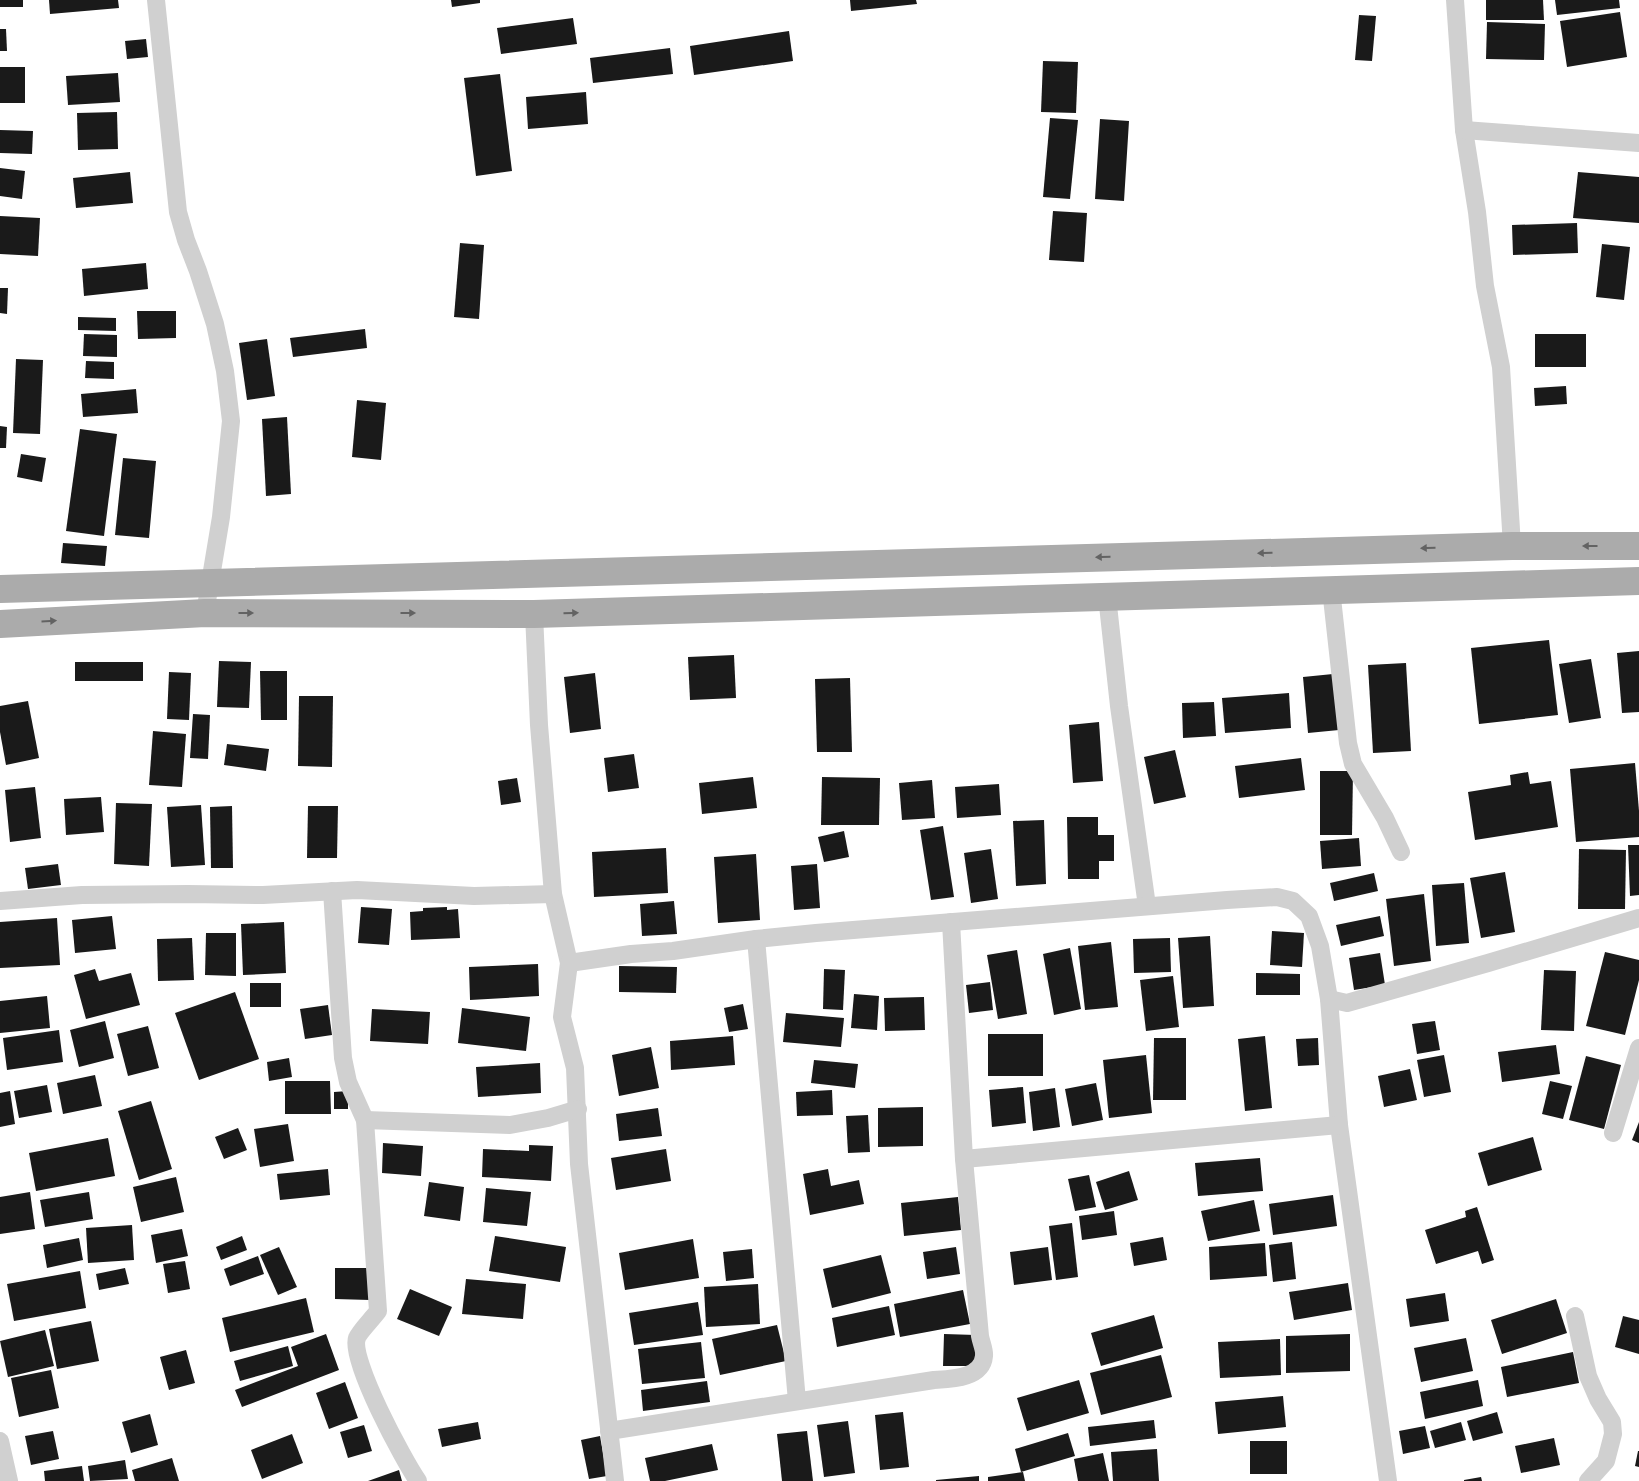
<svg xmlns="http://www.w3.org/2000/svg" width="1639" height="1481" font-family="Figtree,sans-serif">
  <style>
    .building { fill: #1a1a1a }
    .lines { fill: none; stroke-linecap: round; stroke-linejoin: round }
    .minor { stroke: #d0d0d0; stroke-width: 18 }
    .primary { stroke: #ababab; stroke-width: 28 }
    .oneway { fill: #636363 }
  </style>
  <rect width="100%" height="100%" fill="#fff"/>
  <!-- building -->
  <g class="building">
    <rect x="0" y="0" width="23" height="7"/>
    <polygon points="49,0 118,0 119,8 50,14"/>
    <polygon points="451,0 480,0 480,3 452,7"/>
    <polygon points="850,0 916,0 917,4 851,11"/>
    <polygon points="1486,0 1543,0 1544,20 1486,20"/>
    <polygon points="1555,0 1619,0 1620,8 1557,15"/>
    <polygon points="1620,12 1627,57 1567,67 1560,21"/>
    <polygon points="1359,15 1376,16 1372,61 1355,60"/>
    <polygon points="573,18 577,44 501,54 497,28"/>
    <polygon points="1487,22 1545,24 1544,60 1486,59"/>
    <polygon points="0,29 6,29 7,51 0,51"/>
    <polygon points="789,31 793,61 694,75 690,46"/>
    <polygon points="146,39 148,57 127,59 125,41"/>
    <polygon points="670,48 673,74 593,83 590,58"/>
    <polygon points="1043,61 1078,62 1076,113 1041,112"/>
    <rect x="0" y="67" width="25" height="36"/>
    <polygon points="118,73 120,102 68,105 66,76"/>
    <polygon points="500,74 512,171 476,176 464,78"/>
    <polygon points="586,92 588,124 528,129 526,97"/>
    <polygon points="117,112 118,149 78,150 77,113"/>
    <polygon points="1050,118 1078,120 1070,199 1043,197"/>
    <polygon points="1100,119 1129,121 1124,201 1095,199"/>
    <polygon points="0,130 33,131 32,154 0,153"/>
    <polygon points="0,168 25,171 22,199 0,196"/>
    <polygon points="130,172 133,203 76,208 73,178"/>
    <polygon points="1578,172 1639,177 1639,223 1573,218"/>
    <polygon points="1053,211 1087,213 1084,262 1049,260"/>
    <polygon points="0,216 40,218 38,256 0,254"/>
    <polygon points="1577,223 1578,253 1513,255 1512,225"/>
    <polygon points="460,243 484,245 479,319 454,317"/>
    <polygon points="1602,244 1630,247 1624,300 1596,297"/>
    <polygon points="146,263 148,289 84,296 82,269"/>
    <polygon points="0,288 8,288 7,314 0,313"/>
    <polygon points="137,311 176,311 176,338 138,339"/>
    <polygon points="78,317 116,318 116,331 78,330"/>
    <polygon points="365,329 367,348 293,357 290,338"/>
    <polygon points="84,334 117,335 117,357 83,356"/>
    <rect x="1535" y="334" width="51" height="33"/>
    <polygon points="267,339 275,396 247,400 239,343"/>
    <polygon points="16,359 43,360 40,434 13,433"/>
    <polygon points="86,361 114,362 114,379 85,378"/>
    <polygon points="1566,386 1567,404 1535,406 1534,388"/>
    <polygon points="136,389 138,413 83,417 81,394"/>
    <polygon points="357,400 386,403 381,460 352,457"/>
    <polygon points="287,417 291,494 266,496 262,419"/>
    <polygon points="0,426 7,427 6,448 0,448"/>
    <polygon points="80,429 117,434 104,536 66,531"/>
    <polygon points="21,454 46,458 42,482 17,477"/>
    <polygon points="123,458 156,461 149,538 115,535"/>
    <polygon points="63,543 107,546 105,566 61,563"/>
    <polygon points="1549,640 1558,715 1479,724 1471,648"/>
    <polygon points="1639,651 1639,712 1622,713 1617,653"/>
    <polygon points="734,655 736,698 690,700 688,657"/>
    <polygon points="1591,659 1601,718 1569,723 1559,664"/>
    <polygon points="219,661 251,662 249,708 217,707"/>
    <rect x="75" y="662" width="68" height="19"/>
    <polygon points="1406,663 1411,751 1373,753 1368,665"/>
    <polygon points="260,671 287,671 287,720 261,720"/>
    <polygon points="169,672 191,673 189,720 167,719"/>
    <polygon points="595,673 601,729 570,733 564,677"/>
    <polygon points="1333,674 1339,730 1308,733 1303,677"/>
    <polygon points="850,678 852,752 817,752 815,679"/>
    <polygon points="1289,693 1291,728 1225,733 1222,698"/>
    <polygon points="299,696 333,696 332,767 298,766"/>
    <polygon points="28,701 39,758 6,765 0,732 0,706"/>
    <polygon points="1214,702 1216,736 1183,738 1182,703"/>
    <polygon points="193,714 210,715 208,759 190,758"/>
    <polygon points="1099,722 1103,781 1073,783 1069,725"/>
    <polygon points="153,731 186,734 182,787 149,785"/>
    <polygon points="227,744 269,749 266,771 224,765"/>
    <polygon points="1175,750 1186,797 1154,804 1144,757"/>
    <polygon points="634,754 639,788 608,792 604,758"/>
    <polygon points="1301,758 1305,790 1239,798 1235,766"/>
    <polygon points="1635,763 1639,811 1639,837 1576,842 1570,769"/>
    <polygon points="1320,771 1353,771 1352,835 1320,835"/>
    <polygon points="1528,772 1530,784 1551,781 1558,827 1475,840 1468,792 1511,785 1510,775"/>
    <polygon points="753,777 757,808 702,814 699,783"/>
    <polygon points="822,777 880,778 879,825 821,825"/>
    <polygon points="517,778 521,802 501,805 498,781"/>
    <polygon points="932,780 935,818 902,820 899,783"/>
    <polygon points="999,784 1001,815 957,818 955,787"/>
    <polygon points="35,787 41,838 10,842 5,790"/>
    <polygon points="101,797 104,832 66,835 64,799"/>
    <polygon points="116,803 152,804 149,866 114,864"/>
    <polygon points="201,805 205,865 171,867 167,807"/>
    <polygon points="232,806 233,868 211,868 210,807"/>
    <polygon points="308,806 338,806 337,858 307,858"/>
    <polygon points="1067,817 1098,817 1098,835 1114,835 1114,861 1099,861 1099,879 1068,879"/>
    <polygon points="1044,820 1046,884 1016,886 1013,821"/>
    <polygon points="943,826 954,897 931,900 920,830"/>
    <polygon points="844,831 849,857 824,862 818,837"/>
    <polygon points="1359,838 1361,866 1322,869 1320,841"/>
    <polygon points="1628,845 1639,845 1639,895 1630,896"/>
    <polygon points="666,848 668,893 594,897 592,852"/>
    <polygon points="991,849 998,899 971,903 964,853"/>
    <polygon points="1579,849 1626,850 1625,909 1578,909"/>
    <polygon points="756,854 760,920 718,923 714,857"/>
    <polygon points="58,864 61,885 28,889 25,868"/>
    <polygon points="817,864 820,908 794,910 791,866"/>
    <polygon points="1505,872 1515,932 1481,938 1470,878"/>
    <polygon points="1374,873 1378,891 1334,901 1330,883"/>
    <polygon points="1464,883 1469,943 1436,946 1432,885"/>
    <polygon points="1424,894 1431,961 1394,966 1386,899"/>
    <polygon points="674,901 677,934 642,936 640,904"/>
    <polygon points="361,907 392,909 389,945 358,943"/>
    <polygon points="447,907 447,910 458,909 460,938 411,940 410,912 423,911 423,908"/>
    <polygon points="112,916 116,949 75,953 72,920"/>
    <polygon points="1380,916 1384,936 1341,946 1336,925"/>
    <polygon points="57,918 60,965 0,968 0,922"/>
    <polygon points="284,922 286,973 243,975 241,924"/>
    <polygon points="1272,931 1304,933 1302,967 1270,965"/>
    <polygon points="206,933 236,933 236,976 205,975"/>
    <polygon points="1210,936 1214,1006 1183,1008 1178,938"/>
    <polygon points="192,938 194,980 158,981 157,939"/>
    <polygon points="1170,938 1171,972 1134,973 1133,939"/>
    <polygon points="1111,942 1118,1007 1085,1010 1078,946"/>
    <polygon points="1070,948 1081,1009 1054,1015 1043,954"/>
    <polygon points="1017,950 1027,1014 998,1019 987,955"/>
    <polygon points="1605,952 1639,960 1639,980 1625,1035 1586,1026"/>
    <polygon points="1380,953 1385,985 1354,990 1349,958"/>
    <polygon points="538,964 539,996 470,1000 469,967"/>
    <polygon points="619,966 677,967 676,993 619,992"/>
    <polygon points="95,969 99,981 131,973 140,1005 86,1019 74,975"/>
    <polygon points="824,969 845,970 843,1010 823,1009"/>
    <polygon points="1544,970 1576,971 1574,1031 1541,1030"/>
    <polygon points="1256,973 1300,974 1300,995 1256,995"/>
    <polygon points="1173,976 1179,1027 1146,1031 1140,980"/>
    <polygon points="990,982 993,1010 969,1013 966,985"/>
    <rect x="250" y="983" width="31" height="24"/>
    <polygon points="235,992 259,1059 199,1080 175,1013"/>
    <polygon points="854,994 879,996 877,1030 851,1028"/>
    <polygon points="47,996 50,1028 0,1033 0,1001"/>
    <polygon points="924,997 925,1030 885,1031 884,998"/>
    <polygon points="743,1004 748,1029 729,1032 724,1008"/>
    <polygon points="328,1005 332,1035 305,1039 300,1009"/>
    <polygon points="462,1008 530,1017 526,1051 458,1043"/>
    <polygon points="372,1009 430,1012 428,1044 370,1041"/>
    <polygon points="786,1013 844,1018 841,1047 783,1042"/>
    <polygon points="105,1021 114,1058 79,1067 70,1030"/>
    <polygon points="1435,1021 1440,1050 1417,1054 1412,1024"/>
    <polygon points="148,1026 159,1068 128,1076 117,1034"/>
    <polygon points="59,1030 63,1062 7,1070 3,1038"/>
    <rect x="988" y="1034" width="55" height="42"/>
    <polygon points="733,1036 735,1065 671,1070 670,1041"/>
    <polygon points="1265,1036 1272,1108 1245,1111 1238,1039"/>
    <polygon points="1154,1038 1186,1038 1186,1100 1153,1100"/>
    <polygon points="1318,1038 1319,1065 1298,1066 1296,1039"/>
    <polygon points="1556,1045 1560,1074 1502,1082 1498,1052"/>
    <polygon points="651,1047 659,1088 619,1096 612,1055"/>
    <polygon points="1146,1055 1152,1113 1109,1118 1103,1060"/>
    <polygon points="1444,1055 1451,1092 1424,1097 1417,1060"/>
    <polygon points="1586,1056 1621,1065 1604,1129 1569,1120"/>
    <polygon points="289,1058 292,1077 269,1081 267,1062"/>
    <polygon points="814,1060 858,1064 855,1088 811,1083"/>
    <polygon points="540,1063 541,1093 478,1097 476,1067"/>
    <polygon points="1410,1069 1417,1100 1384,1107 1378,1076"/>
    <polygon points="95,1075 102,1106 63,1114 57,1083"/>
    <polygon points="285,1081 330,1081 331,1114 285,1114"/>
    <polygon points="1550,1081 1572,1086 1563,1119 1542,1114"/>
    <polygon points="1096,1083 1103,1120 1072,1126 1065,1089"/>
    <polygon points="47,1085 52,1112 19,1118 14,1091"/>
    <polygon points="1023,1087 1026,1123 992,1127 989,1090"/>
    <polygon points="1055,1088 1060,1127 1033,1131 1029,1092"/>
    <polygon points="832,1090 833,1115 797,1116 796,1092"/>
    <polygon points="10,1091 15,1124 0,1127 0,1093"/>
    <polygon points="348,1091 348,1109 334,1109 334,1092"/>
    <polygon points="151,1101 172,1169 139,1180 118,1111"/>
    <polygon points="923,1107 923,1146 878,1147 878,1108"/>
    <polygon points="658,1108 662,1136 619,1141 616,1114"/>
    <polygon points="868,1115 870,1152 848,1153 846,1116"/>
    <polygon points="1639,1122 1639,1143 1632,1140"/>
    <polygon points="288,1124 294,1161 260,1167 254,1129"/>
    <polygon points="238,1128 247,1150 224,1159 215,1137"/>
    <polygon points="1533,1137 1542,1170 1488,1186 1478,1153"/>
    <polygon points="108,1138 115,1176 36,1191 29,1153"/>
    <polygon points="383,1143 423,1146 421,1176 382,1173"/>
    <polygon points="529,1145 553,1146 551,1181 482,1177 483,1149 529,1151"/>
    <polygon points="666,1149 671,1181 616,1190 611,1158"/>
    <polygon points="1260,1158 1263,1191 1198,1196 1195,1163"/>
    <polygon points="328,1169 330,1195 280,1200 277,1174"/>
    <polygon points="828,1169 831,1186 859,1180 864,1204 810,1215 803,1174"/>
    <polygon points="1129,1171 1138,1200 1105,1210 1096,1182"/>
    <polygon points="1089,1175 1096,1207 1075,1211 1068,1179"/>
    <polygon points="176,1177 184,1212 141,1222 133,1187"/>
    <polygon points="429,1182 464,1187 460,1221 424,1216"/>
    <polygon points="486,1188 531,1192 527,1226 483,1222"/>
    <polygon points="30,1192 35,1229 0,1234 0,1197"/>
    <polygon points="89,1192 93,1219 45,1227 40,1200"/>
    <polygon points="1333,1195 1337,1226 1273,1235 1269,1204"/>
    <polygon points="958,1197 961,1230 904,1236 901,1203"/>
    <polygon points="1254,1200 1260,1231 1208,1241 1201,1211"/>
    <polygon points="1477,1207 1494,1260 1482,1264 1478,1251 1436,1264 1425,1230 1466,1217 1465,1211"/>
    <polygon points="1114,1211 1117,1235 1082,1240 1079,1216"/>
    <polygon points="1072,1223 1078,1277 1056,1280 1049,1226"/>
    <polygon points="132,1225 134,1260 88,1263 86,1228"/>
    <polygon points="182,1229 188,1256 156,1263 151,1235"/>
    <polygon points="242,1236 247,1250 221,1260 216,1247"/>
    <polygon points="495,1236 566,1247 560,1282 489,1271"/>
    <polygon points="1163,1237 1167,1260 1134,1266 1130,1243"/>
    <polygon points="79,1238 83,1260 47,1268 43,1245"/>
    <polygon points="693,1239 699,1278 625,1290 619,1253"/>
    <polygon points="1292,1242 1296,1279 1273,1282 1269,1245"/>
    <polygon points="1265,1243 1267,1276 1210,1280 1209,1247"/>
    <polygon points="279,1247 297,1287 278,1295 260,1255"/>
    <polygon points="956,1247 960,1274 927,1279 923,1252"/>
    <polygon points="1048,1247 1052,1280 1014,1285 1010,1252"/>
    <polygon points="752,1249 754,1278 726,1281 723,1252"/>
    <polygon points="881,1255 891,1293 832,1308 823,1269"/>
    <polygon points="258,1256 264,1274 230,1286 224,1269"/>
    <polygon points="185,1261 190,1289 168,1293 163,1264"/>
    <polygon points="125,1268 129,1284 99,1290 96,1274"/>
    <polygon points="335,1268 370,1268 370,1300 335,1299"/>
    <polygon points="80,1271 86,1308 14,1321 7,1284"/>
    <polygon points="466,1279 526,1284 523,1319 462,1314"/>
    <polygon points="1348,1283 1352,1310 1294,1320 1289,1292"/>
    <polygon points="758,1284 760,1324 706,1327 704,1287"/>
    <polygon points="410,1289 452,1307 439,1336 397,1319"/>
    <polygon points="963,1290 970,1324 900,1337 894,1304"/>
    <polygon points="1445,1293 1449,1321 1410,1327 1406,1299"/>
    <polygon points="306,1298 314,1332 230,1352 222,1318"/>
    <polygon points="1556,1299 1567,1333 1502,1354 1491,1320"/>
    <polygon points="698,1302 703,1335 634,1345 629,1313"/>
    <polygon points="889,1306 895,1335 837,1347 832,1318"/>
    <polygon points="1154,1315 1163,1348 1101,1366 1091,1333"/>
    <polygon points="1623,1316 1639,1320 1639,1354 1615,1347"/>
    <polygon points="91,1321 99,1361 57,1369 49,1329"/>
    <polygon points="777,1325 786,1361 720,1375 712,1339"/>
    <polygon points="45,1330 54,1366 8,1377 0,1341"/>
    <polygon points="326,1334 339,1370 242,1407 235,1390 298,1366 291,1347"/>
    <polygon points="944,1334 976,1335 975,1366 943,1366"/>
    <polygon points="1350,1334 1350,1371 1286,1373 1286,1336"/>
    <polygon points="1466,1338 1473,1371 1421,1382 1414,1348"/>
    <polygon points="1280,1339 1281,1375 1220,1378 1218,1342"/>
    <polygon points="701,1342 705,1378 642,1384 638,1349"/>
    <polygon points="288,1346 293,1366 240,1381 234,1361"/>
    <polygon points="186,1350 195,1383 169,1390 160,1357"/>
    <polygon points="1573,1352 1579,1383 1507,1397 1501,1367"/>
    <polygon points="1161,1355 1172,1397 1101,1415 1090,1373"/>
    <polygon points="51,1370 59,1408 19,1417 11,1378"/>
    <polygon points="1079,1380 1089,1413 1027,1431 1017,1398"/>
    <polygon points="1478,1380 1483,1406 1425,1419 1420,1392"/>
    <polygon points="707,1381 710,1402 643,1411 641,1390"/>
    <polygon points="345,1382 358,1418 329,1429 316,1393"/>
    <polygon points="1283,1396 1286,1427 1218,1434 1215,1402"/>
    <polygon points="903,1412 909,1467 880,1470 875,1415"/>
    <polygon points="1497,1412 1503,1433 1473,1441 1467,1421"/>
    <polygon points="150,1414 158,1445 131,1453 122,1422"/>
    <polygon points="1154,1420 1156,1438 1090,1446 1088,1427"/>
    <polygon points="848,1421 855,1473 824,1477 817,1425"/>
    <polygon points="478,1422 481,1439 442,1447 438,1429"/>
    <polygon points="1461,1422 1466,1440 1435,1448 1430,1431"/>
    <polygon points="364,1425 372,1451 348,1458 340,1432"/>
    <polygon points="1425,1426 1430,1448 1403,1454 1399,1431"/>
    <polygon points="53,1431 59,1459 31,1465 25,1436"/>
    <polygon points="807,1431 813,1481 782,1481 777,1434"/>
    <polygon points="1068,1433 1075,1456 1021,1472 1015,1449"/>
    <polygon points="292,1434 303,1463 262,1479 251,1450"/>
    <polygon points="600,1436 607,1476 589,1479 581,1440"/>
    <polygon points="1554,1438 1560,1465 1521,1473 1515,1446"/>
    <rect x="1250" y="1441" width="37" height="33"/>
    <polygon points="712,1444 718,1470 665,1481 650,1481 645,1458"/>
    <polygon points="1157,1449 1159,1481 1113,1481 1111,1452"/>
    <polygon points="1638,1451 1639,1451 1639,1467 1635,1466"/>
    <polygon points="1103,1453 1109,1481 1078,1481 1074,1459"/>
    <polygon points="172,1458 179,1481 135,1481 132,1470"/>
    <polygon points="125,1460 128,1479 90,1481 88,1466"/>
    <polygon points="82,1466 84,1481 45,1481 44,1471"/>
    <polygon points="399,1470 402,1481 368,1481"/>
    <polygon points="1023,1472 1025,1481 988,1481 988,1477"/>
    <polygon points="979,1476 979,1481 936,1481 936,1480"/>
    <polygon points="1481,1477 1482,1481 1464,1481 1464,1480"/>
  </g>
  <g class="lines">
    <!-- minor -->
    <g class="minor">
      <polyline points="156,0 178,212 186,240 198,271 215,324 225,371 231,421 221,517 205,613"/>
      <polyline points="1455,0 1464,130 1477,212 1485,286 1501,367 1512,546"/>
      <polyline points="1464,130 1639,143"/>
      <polyline points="1331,589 1348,743 1353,764 1385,818 1401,852"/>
      <polyline points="1107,596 1119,706 1147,906"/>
      <polyline points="534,614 539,725 553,894 569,963 562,1017 575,1068 579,1164 615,1481"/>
      <path d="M 332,891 L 343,1058 L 348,1082 L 365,1120 L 378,1311 C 373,1318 359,1332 357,1338 C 349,1359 404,1461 418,1481"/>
      <polyline points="0,901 82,895 188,894 263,895 357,890 474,896 553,894"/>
      <polyline points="756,939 797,1401"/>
      <polyline points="569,963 631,954 673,951 756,939 816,933 1227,900 1277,897 1293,901 1309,916 1320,946 1329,999 1339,1125 1388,1481"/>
      <polyline points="1329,999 1347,1003 1488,963 1639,918"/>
      <polyline points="365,1120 510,1125 548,1118 578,1109"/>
      <polyline points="1613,1133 1639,1048"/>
      <polyline points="964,1159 1339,1125"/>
      <polyline points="1575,1316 1588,1376 1598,1399 1612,1422 1613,1434 1606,1461 1588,1481"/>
      <path d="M 609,1431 L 934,1380 C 950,1379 982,1379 984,1356 C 985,1351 981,1342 980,1336 L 964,1159 L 951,922"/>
      <polyline points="0,1441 9,1481"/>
    </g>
    <!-- primary -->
    <g class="primary">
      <polyline points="0,589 1512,546 1639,546"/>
      <polyline points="0,624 205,613 534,614 1639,581"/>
    </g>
  </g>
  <!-- one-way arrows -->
  <defs><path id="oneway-solid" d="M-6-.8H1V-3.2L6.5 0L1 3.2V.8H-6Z" transform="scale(1.25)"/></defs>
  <g class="oneway">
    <use href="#oneway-solid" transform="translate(1590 546) rotate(-180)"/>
    <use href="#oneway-solid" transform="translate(1428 548) rotate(178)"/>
    <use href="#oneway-solid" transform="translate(1265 553) rotate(178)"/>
    <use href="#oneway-solid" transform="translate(1103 557) rotate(178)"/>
    <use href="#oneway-solid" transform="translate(246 613)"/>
    <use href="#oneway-solid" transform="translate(408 613)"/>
    <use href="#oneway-solid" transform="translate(571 613) rotate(-2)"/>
    <use href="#oneway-solid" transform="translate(49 621) rotate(-3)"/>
  </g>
</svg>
